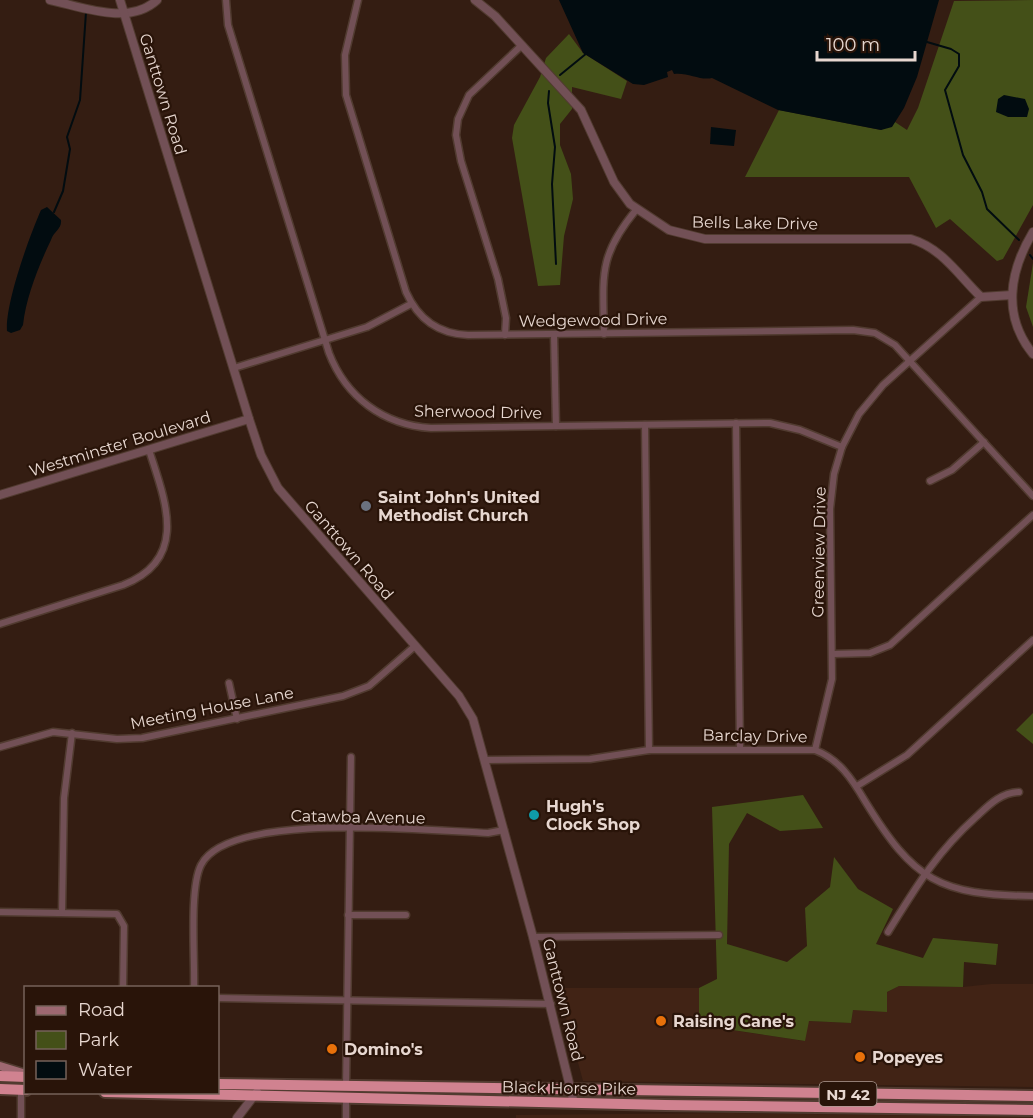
<svg xmlns="http://www.w3.org/2000/svg" width="1033" height="1118" font-family="Montserrat,sans-serif">
  <style>
    .built { fill: #412315 }
    .green { fill: #445018 }
    .water { fill: #020c10 }
    .lines { fill: none; stroke-linecap: round; stroke-linejoin: round }
    .stream { stroke: #020c10; stroke-width: 2 }
    .minor-casing { stroke: #513b30; stroke-width: 9 }
    .tertiary-casing { stroke: #513b30; stroke-width: 10 }
    .secondary-casing { stroke: #513b30; stroke-width: 11 }
    .trunk-casing { stroke: #513b30; stroke-width: 14 }
    .minor { stroke: #725056; stroke-width: 6 }
    .tertiary { stroke: #725056; stroke-width: 8 }
    .secondary { stroke: #9e6871; stroke-width: 8 }
    .trunk { stroke: #d08290; stroke-width: 10 }
    .worship-dot { fill: #6b7280; stroke: #291409; stroke-width: 2 }
    .culture-dot { fill: #0f9aa8; stroke: #291409; stroke-width: 2 }
    .food-dot { fill: #e8710a; stroke: #291409; stroke-width: 2 }
    .labels { text-anchor: middle; dominant-baseline: central; stroke-width: 4.5; stroke-linejoin: round; paint-order: stroke }
    .shield { fill: #291409; stroke: #ae9c94; stroke-width: 1.5 }
    .shield-label { font-size: 15px; font-weight: bold; fill: #e7d7d0 }
    .street-label { font-size: 16px; fill: #e7d7d0; stroke: #291409 }
    .poi-label { font-size: 16px; font-weight: bold; fill: #e7d7d0; stroke: #291409; text-anchor: start }
  </style>
  <rect width="100%" height="100%" fill="#341d12"/>
  <!-- built -->
  <g class="built">
    <polygon points="991,984 1033,984 1033,1087 583,1081 558,988 699,988 699,1025 804,1041 808,1021 851,1023 853,1010 899,986 963,987"/>
    <polygon points="732,1113 1033,1117 1033,1118 516,1118 516,1115"/>
  </g>
  <!-- green -->
  <g class="green">
    <polygon points="1033,0 1033,205 1003,259 997,261 950,219 936,228 909,177 745,177 779,110 881,130 895,122 907,130 918,108 954,1"/>
    <polygon points="569,34 583,53 627,81 621,99 572,87 572,109 560,124 560,145 571,174 573,199 564,236 560,285 538,286 512,138 514,125 540,77 546,58"/>
    <polygon points="1033,263 1033,327 1026,307"/>
    <polygon points="1033,713 1033,744 1016,730"/>
    <polygon points="803,795 823,828 780,831 747,813 729,844 727,944 787,962 807,946 805,908 830,887 834,857 858,889 893,909 876,944 923,958 933,938 998,944 996,965 964,962 963,987 899,986 887,992 887,1012 853,1010 851,1023 809,1021 805,1041 699,1025 699,988 717,979 712,807"/>
  </g>
  <!-- water -->
  <g class="water">
    <path d="M 559,0 L 939,0 L 917,77 L 904,108 L 892,127 L 881,130 L 778,110 L 712,78 C 701,81 687,72 674,74 L 672,70 L 667,72 L 668,77 L 644,85 L 633,84 L 583,53 Z"/>
    <polygon points="1004,95 1025,99 1029,109 1027,117 1008,117 996,112 998,99"/>
    <polygon points="711,127 736,130 734,146 710,144"/>
    <path d="M 47,207 L 61,220 C 62,229 54,231 51,240 C 39,265 26,297 23,325 L 20,330 L 11,333 L 7,331 C 5,304 29,237 41,210 Z"/>
  </g>
  <g class="lines">
    <!-- stream -->
    <g class="stream">
      <polyline points="927,42 951,49 959,54 959,66 945,90 963,155 982,192 987,209 1019,240"/>
      <polyline points="560,75 587,53"/>
      <polyline points="549,91 548,103 555,147 552,184 556,264"/>
      <polyline points="54,212 63,191 70,149 67,137 80,100 86,12"/>
      <polyline points="1030,255 1033,259"/>
    </g>
    <!-- minor casing -->
    <g class="minor-casing">
      <g id="minor">
        <path d="M 226,0 L 228,25 L 329,353 C 346,397 383,425 431,428 L 770,423 L 800,430 L 842,447"/>
        <path d="M 358,0 L 345,55 L 346,95 L 406,292 C 418,319 439,334 468,335 L 853,330 L 875,333 L 895,345 L 1033,496"/>
        <path d="M 604,334 C 603,276 598,256 636,210"/>
        <polyline points="505,335 506,318 498,279 461,161 456,135 458,119 469,95 522,45"/>
        <polyline points="554,335 556,426"/>
        <polyline points="234,368 367,327 411,304"/>
        <polyline points="736,423 740,748"/>
        <polyline points="645,425 649,750"/>
        <polyline points="930,481 952,470 984,442"/>
        <path d="M 0,624 L 123,585 C 190,559 165,500 149,450"/>
        <polyline points="833,654 870,653 890,645 1033,515"/>
        <polyline points="229,683 237,719"/>
        <polyline points="0,747 53,732 117,739 142,738 343,696 369,686 415,646"/>
        <polyline points="815,750 832,679 830,509 834,474 842,447 859,414 883,385 981,297"/>
        <path d="M 486,760 L 590,759 L 649,750 L 815,750 C 839,759 852,779 865,801 C 914,881 939,895 1033,896"/>
        <polyline points="857,786 907,755 1033,640"/>
        <polyline points="0,912 117,914 124,926 123,988"/>
        <polyline points="62,912 64,798 72,733"/>
        <polyline points="348,915 406,915"/>
        <path d="M 888,932 C 916,887 936,853 976,817 C 989,805 1000,793 1019,792"/>
        <polyline points="533,937 719,935"/>
        <path d="M 194,988 C 195,958 189,889 201,865 C 229,810 431,831 488,833 L 504,830"/>
        <polyline points="218,998 551,1004"/>
        <polyline points="346,1087 351,757"/>
        <polyline points="21,1089 21,1118"/>
        <polyline points="346,1118 346,1099"/>
      </g>
    </g>
    <!-- tertiary casing -->
    <g class="tertiary-casing">
      <g id="tertiary">
        <path d="M 50,0 C 83,7 129,26 157,0"/>
        <polyline points="120,0 249,419 261,455 278,488 459,696 473,719 533,937 574,1103"/>
        <path d="M 475,0 L 495,16 L 581,110 L 614,182 L 630,204 L 669,230 L 705,239 L 911,239 C 942,248 959,276 981,297 L 1012,295"/>
        <path d="M 1033,232 C 1009,272 1002,316 1033,354"/>
        <polyline points="0,495 249,419"/>
        <polyline points="237,1118 257,1092"/>
      </g>
    </g>
    <!-- secondary casing -->
    <g class="secondary-casing">
      <polyline id="secondary" points="0,1066 26,1074"/>
    </g>
    <!-- trunk casing -->
    <g class="trunk-casing">
      <g id="trunk">
        <polyline points="0,1076 26,1077"/>
        <polyline points="218,1084 1033,1096"/>
        <polyline points="0,1089 26,1090"/>
        <polyline points="105,1092 665,1105 1033,1110"/>
      </g>
    </g>
    <!-- minor -->
    <use href="#minor" class="minor"/>
    <!-- tertiary -->
    <use href="#tertiary" class="tertiary"/>
    <!-- secondary -->
    <use href="#secondary" class="secondary"/>
    <!-- trunk -->
    <use href="#trunk" class="trunk"/>
  </g>
  <!-- markers -->
  <circle class="worship-dot" cx="366" cy="506" r="6"/>
  <circle class="culture-dot" cx="534" cy="815" r="6"/>
  <g class="food-dot">
    <circle cx="661" cy="1021" r="6"/>
    <circle cx="332" cy="1049" r="6"/>
    <circle cx="860" cy="1057" r="6"/>
  </g>
  <g class="labels">
    <!-- shield labels -->
    <rect class="shield" x="819.5" y="1082" width="57" height="24" rx="4.5"/>
    <g class="shield-label">
      <text x="848" y="1094">NJ 42</text>
    </g>
    <!-- street labels -->
    <g class="street-label">
      <text transform="translate(163 94) rotate(73)">Ganttown Road</text>
      <text transform="translate(755 223) rotate(1)">Bells Lake Drive</text>
      <text transform="translate(593 320) rotate(-1)">Wedgewood Drive</text>
      <text transform="translate(478 412) rotate(1)">Sherwood Drive</text>
      <text transform="translate(120 444) rotate(-17)">Westminster Boulevard</text>
      <text transform="translate(349 550) rotate(49)">Ganttown Road</text>
      <text transform="translate(819 552) rotate(-89)">Greenview Drive</text>
      <text transform="translate(212 708) rotate(-11)">Meeting House Lane</text>
      <text transform="translate(755 736) rotate(1)">Barclay Drive</text>
      <text transform="translate(358 817) rotate(1)">Catawba Avenue</text>
      <text transform="translate(563 1000) rotate(76)">Ganttown Road</text>
      <text transform="translate(569 1088) rotate(1)">Black Horse Pike</text>
    </g>
    <!-- poi labels -->
    <g class="poi-label">
      <text x="378" y="497">Saint John's United<tspan x="378" dy="18">Methodist Church</tspan></text>
      <text x="546" y="806">Hugh's<tspan x="546" dy="18">Clock Shop</tspan></text>
      <text x="673" y="1021">Raising Cane's</text>
      <text x="344" y="1049">Domino's</text>
      <text x="872" y="1057">Popeyes</text>
    </g>
  </g>
  <!-- legend -->
  <rect x="24" y="986" width="195" height="108" fill="#291409" stroke="#756259" stroke-width="1.5"/>
  <rect x="36" y="1006" width="30" height="9" fill="#9e6871" stroke="#756259" stroke-width="1.5"/>
  <text x="78" y="1016" font-size="18" fill="#e7d7d0">Road</text>
  <rect x="36" y="1031" width="30" height="18" fill="#445018" stroke="#756259" stroke-width="1.5"/>
  <text x="78" y="1046" font-size="18" fill="#e7d7d0">Park</text>
  <rect x="36" y="1061" width="30" height="18" fill="#020c10" stroke="#756259" stroke-width="1.5"/>
  <text x="78" y="1076" font-size="18" fill="#e7d7d0">Water</text>
  <!-- scale -->
  <path d="M817 51v9h98v-9" fill="none" stroke="#e7d7d0" stroke-width="3"/>
  <text x="826" y="51" font-size="18" fill="#e7d7d0" stroke="#291409" stroke-width="4.5" paint-order="stroke">100 m</text>
</svg>
